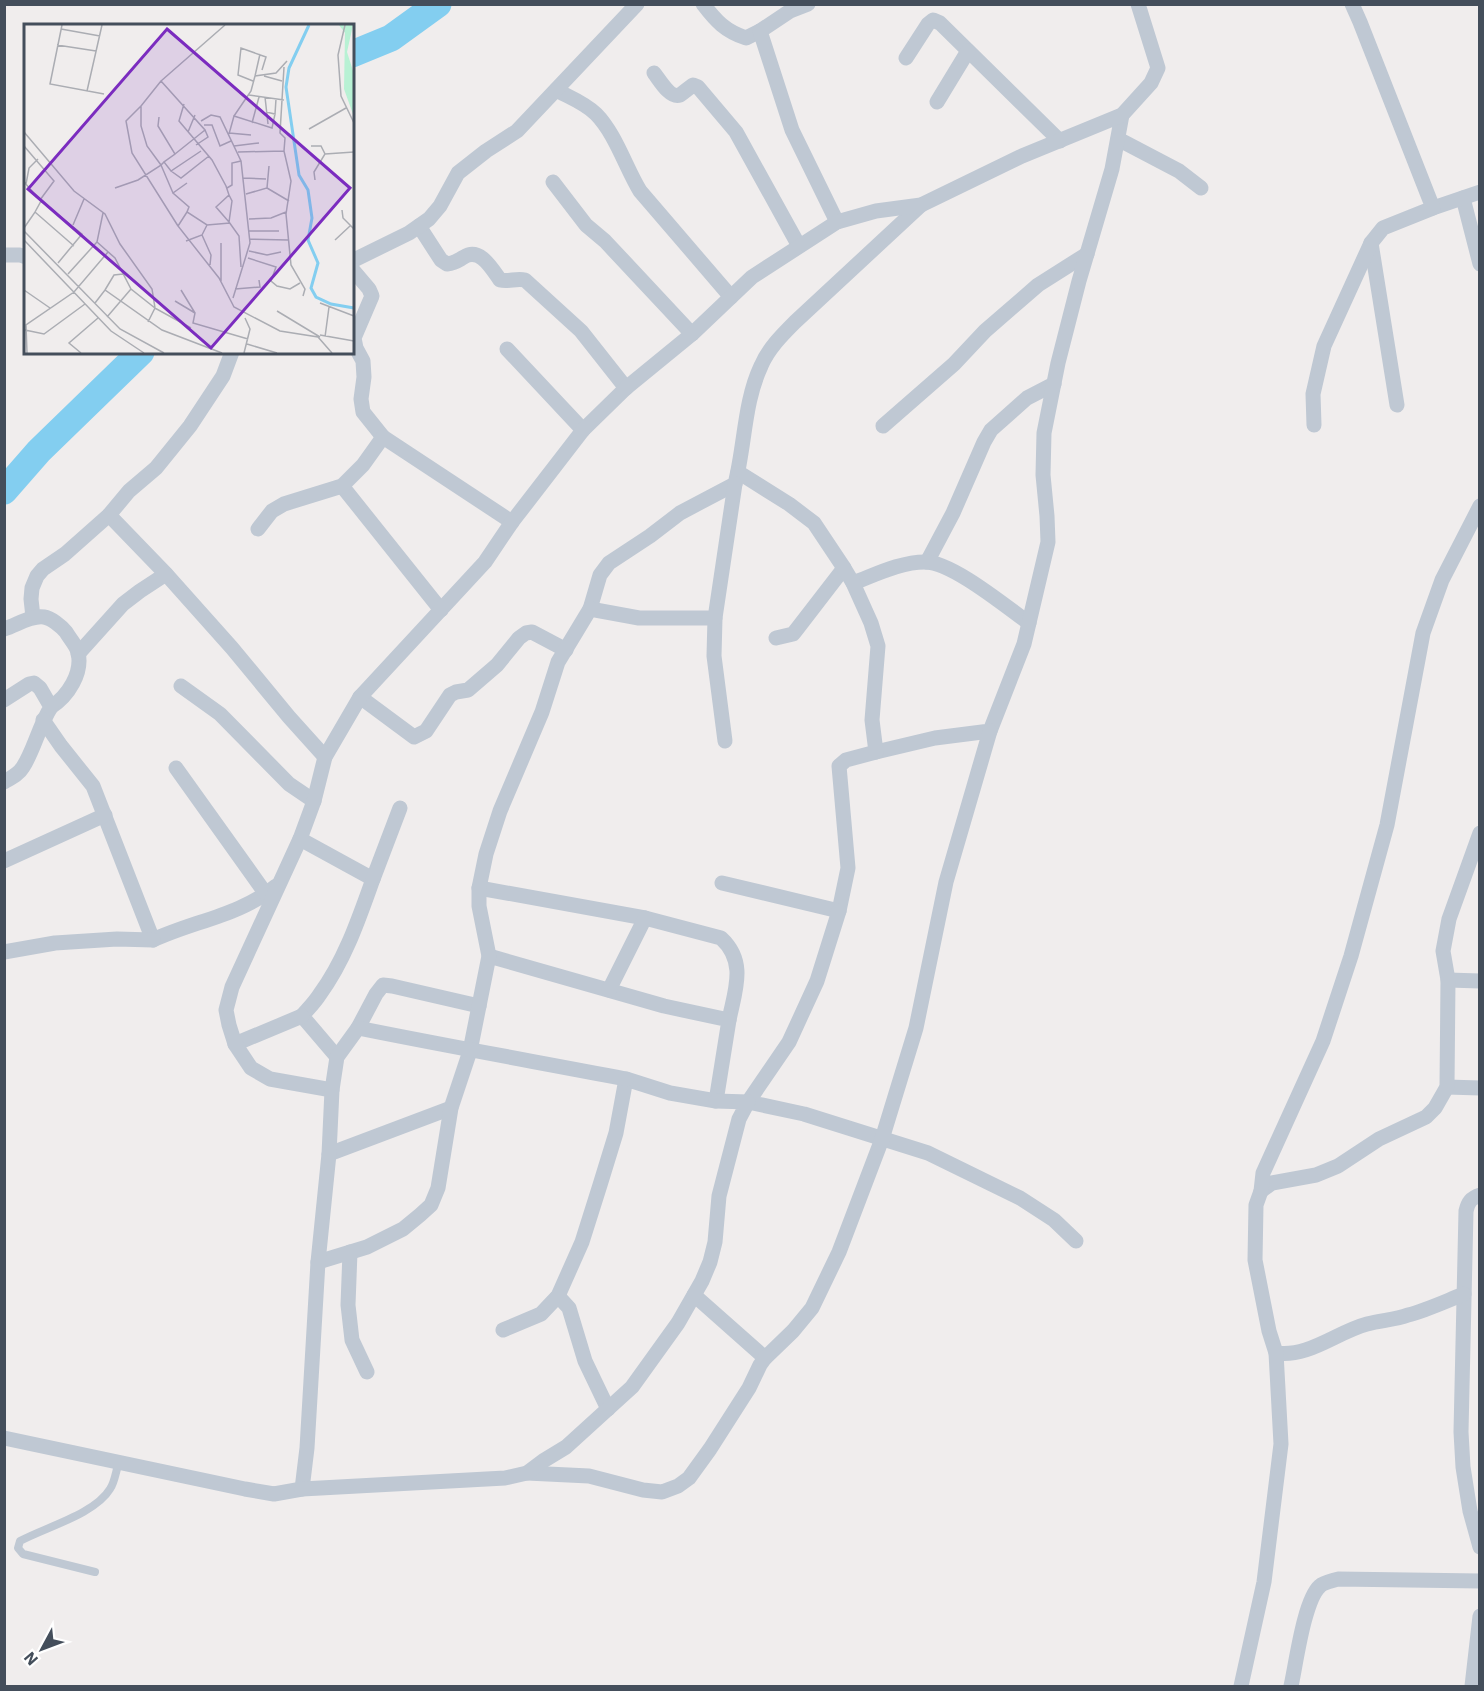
<svg xmlns="http://www.w3.org/2000/svg" width="1484" height="1691" font-family="'IBM Plex Sans',sans-serif">
  <style>
    .lines { fill: none; stroke-linecap: round; stroke-linejoin: round }
    .river { stroke: #83cef0; stroke-width: 27 }
    .service { stroke: #bfc8d3; stroke-width: 8 }
    .minor { stroke: #bfc8d3; stroke-width: 15 }
    .inset-river { fill: none; stroke: #83cef0; stroke-width: 3 }
    .inset-road { fill: none; stroke: #abadb3; stroke-width: 1.5 }
    .view { fill: #7b2cbf; fill-opacity: 0.15; stroke: #7b2cbf; stroke-width: 3 }
    .inset-edge { fill: none; stroke: #444e5b; stroke-width: 3 }
  </style>
  <rect width="100%" height="100%" fill="#f0eded"/>
  <g class="lines">
    <!-- river -->
    <g class="river">
      <polyline points="352,54 391,38 438,4"/>
      <polyline points="4,491 39,451 141,352"/>
    </g>
    <!-- service -->
    <path class="service" d="M 95,1572 L 23,1554 L 18,1548 L 20,1541 C 46,1527 95,1514 110,1489 C 115,1482 116,1470 119,1462"/>
    <!-- minor -->
    <g class="minor">
      <path d="M 703,4 C 716,21 725,31 746,38 L 760,31"/>
      <polyline points="808,4 790,11 760,31 792,130 837,222"/>
      <polyline points="906,58 928,24 933,20 940,23 1060,141"/>
      <path d="M 654,73 C 659,79 670,99 680,95 C 684,92 689,88 693,85 L 698,87 L 736,132 L 799,246"/>
      <path d="M 556,90 C 569,97 585,103 596,114 C 615,133 626,168 640,191 L 731,297"/>
      <polyline points="937,102 968,51"/>
      <polyline points="1118,139 1179,171 1201,188"/>
      <polyline points="553,182 586,225 605,241 692,334"/>
      <polyline points="1463,198 1480,264"/>
      <polyline points="1433,208 1480,192"/>
      <path d="M 419,226 L 441,260 L 447,264 C 455,263 457,261 464,257 C 480,247 492,269 500,280 C 509,282 516,278 525,280 L 581,331 L 626,388"/>
      <polyline points="1371,243 1397,405"/>
      <polyline points="4,255 20,255 26,257"/>
      <polyline points="352,261 409,233 429,219 440,206 458,173 486,151 517,131 637,4"/>
      <polyline points="352,269 369,289 372,296 354,338 356,348 363,361 364,377 361,399 363,412 383,437"/>
      <polyline points="507,349 583,430"/>
      <polyline points="232,352 223,376 190,426 156,468 129,491 109,515 166,574 232,648 289,717 325,757"/>
      <polyline points="1314,425 1313,394 1324,346 1371,243 1383,228 1433,208 1360,22 1352,4"/>
      <polyline points="883,426 954,364 985,331 1038,285 1087,254"/>
      <polyline points="342,486 441,610"/>
      <polyline points="258,529 272,511 284,504 342,486 363,465 383,437 512,522"/>
      <polyline points="927,562 953,513 984,442 991,430 1027,398 1054,384"/>
      <path d="M 853,583 C 875,575 900,562 925,562 C 952,562 1005,606 1029,623"/>
      <path d="M 590,609 L 600,575 L 609,563 L 650,536 L 680,513 L 735,484 C 745,445 744,402 761,366 C 768,349 782,335 795,322 L 921,205"/>
      <polyline points="33,617 31,599 32,588 37,576 43,569 65,554 109,515"/>
      <polyline points="715,618 714,656 725,741"/>
      <path d="M 4,629 C 17,625 31,615 44,617 C 51,618 61,626 66,632 C 70,639 76,645 78,652 C 83,673 68,696 51,707"/>
      <polyline points="776,638 793,634 797,629 844,568"/>
      <polyline points="78,654 123,604 140,591 166,574"/>
      <polyline points="181,686 220,714 289,784 314,801"/>
      <polyline points="360,697 414,737 426,731 450,695 456,692 468,690 497,665 519,638 526,633 532,632 566,650"/>
      <path d="M 4,700 L 29,684 L 34,683 L 40,688 L 51,707 C 39,726 34,750 23,767 C 19,774 11,778 4,782"/>
      <path d="M 43,720 L 61,746 L 93,786 L 153,940 C 194,921 241,915 276,886"/>
      <polyline points="876,752 935,738 990,731 1024,644 1048,542 1047,516 1043,475 1044,433 1058,363 1079,281 1112,169 1122,115"/>
      <polyline points="176,768 266,894"/>
      <path d="M 300,839 L 373,879 C 359,918 345,960 320,994 C 315,1002 308,1009 302,1016 L 337,1057"/>
      <polyline points="4,861 105,815"/>
      <polyline points="373,879 400,808"/>
      <polyline points="722,883 839,911 848,868 839,766 846,760 876,752 872,720 878,646 871,623 853,583 844,568 814,523 789,504 738,472"/>
      <path d="M 479,888 L 645,918 L 721,938 C 747,962 735,990 729,1020"/>
      <polyline points="839,911 817,981 789,1042 748,1102 804,1114 928,1153 1020,1198 1054,1220 1076,1241"/>
      <polyline points="4,952 55,943 117,939 153,940"/>
      <polyline points="489,956 664,1006 729,1020 716,1101 670,1093 626,1079 616,1133 600,1185 582,1242 558,1296 541,1314 503,1330"/>
      <polyline points="1448,980 1480,981"/>
      <polyline points="609,990 645,918"/>
      <polyline points="358,1028 376,994 383,985 392,986 479,1006"/>
      <polyline points="235,1044 302,1016"/>
      <polyline points="1447,1087 1480,1088"/>
      <polyline points="332,1090 270,1079 251,1068 235,1044 229,1025 226,1010 232,987 300,839 314,801 325,757 360,697 485,562 512,522 583,430 626,388 692,334 752,277 837,222 876,211 921,205 1022,156 1122,115 1151,83 1158,68 1138,4"/>
      <polyline points="329,1154 451,1108"/>
      <polyline points="1261,1191 1272,1183 1316,1175 1338,1166 1379,1139 1426,1117 1435,1108 1447,1087 1448,980 1443,951 1449,919 1480,833"/>
      <path d="M 1480,1195 C 1471,1198 1468,1202 1466,1211 L 1461,1432 L 1463,1467 L 1470,1511 L 1480,1547"/>
      <polyline points="350,1252 348,1305 352,1340 367,1372"/>
      <polyline points="318,1262 367,1247 403,1229 420,1215 431,1205 438,1188 451,1108 470,1051 489,956 479,906 479,888 486,854 500,811 542,712 558,662 590,609 639,618 715,618 735,484"/>
      <polyline points="694,1295 765,1358"/>
      <polyline points="558,1296 569,1308 585,1361 608,1409"/>
      <path d="M 1276,1353 C 1308,1358 1337,1332 1367,1324 C 1381,1320 1395,1320 1408,1315 C 1427,1310 1446,1301 1464,1294"/>
      <path d="M 4,1438 L 245,1489 L 274,1494 L 302,1489 L 307,1448 L 318,1262 L 329,1154 L 332,1090 L 337,1057 L 358,1028 C 447,1046 537,1062 626,1079"/>
      <polyline points="527,1473 589,1476 643,1490 662,1492 678,1486 689,1478 710,1449 749,1388 760,1365 765,1358 793,1331 812,1308 839,1252 882,1139 916,1028 946,882 990,731"/>
      <polyline points="302,1489 505,1478 527,1473 543,1461 566,1447 632,1387 678,1323 702,1281 710,1262 715,1242 719,1196 739,1119 748,1102 716,1101"/>
      <polyline points="1241,1686 1264,1582 1281,1444 1276,1353 1269,1331 1255,1260 1256,1205 1261,1191 1263,1173 1323,1041 1351,956 1387,825 1423,633 1442,580 1480,506"/>
      <path d="M 1291,1686 C 1296,1664 1304,1600 1320,1586 C 1324,1582 1332,1581 1338,1579 L 1480,1581"/>
      <polyline points="1472,1686 1480,1616"/>
    </g>
  </g>
  <!-- overview -->
  <g transform="translate(24 24)">
    <rect width="330" height="330" fill="#f0eded"/>
    <path d="M 315,1 L 329,1 L 323,28 L 330,50 L 330,93 L 320,65 L 321,9 Z" fill="#b8f1d4"/>
    <path class="inset-river" d="M 285,1 L 265,44 L 262,63 L 275,151 L 284,166 L 288,194 L 284,216 L 294,239 L 287,264 L 292,273 L 307,280 L 330,284"/>
    <path class="inset-road" d="M 38,1 L 26,60 L 80,70M 321,1 L 314,31 L 317,72 L 330,99M 37,5 L 76,12M 33,21 L 72,27M 260,43 L 256,109 L 261,114 L 260,127M 231,52 L 236,30M 240,52 L 258,57M 137,57 L 117,82 L 117,102 L 123,122 L 137,141 L 140,138M 229,57 L 214,51 L 217,24 L 242,33 L 238,46M 63,67 L 78,1M 225,71 L 260,76M 241,73 L 244,100M 160,80 L 155,97 L 188,136 L 202,162 L 205,171 L 192,183 L 205,198M 117,82 L 102,97 L 108,129 L 154,202M 242,88 L 251,90 L 252,75M 210,92 L 227,67 L 231,52 L 252,49 L 263,37M 135,93 L 134,102 L 151,130 L 140,138 L 147,147 L 177,127M 177,97 L 187,91 L 196,93 L 217,137 L 226,219 L 209,274M 228,99 L 235,73M 180,101 L 188,101 L 196,122 L 207,117M 285,105 L 322,84M 0,108 L 50,167 L 81,190 L 96,220 L 128,265 L 131,284 L 107,265 L 91,234 L 73,218M 164,108 L 171,91M 205,109 L 227,111M 205,110 L 210,92 L 248,104 L 251,90M 172,121 L 184,113 L 181,106M 0,122 L 30,157 L 16,176M 210,122 L 235,119M 287,122 L 297,122 L 301,130 L 290,148 L 291,156M 214,128 L 260,127 L 267,157 L 262,190 L 267,241 L 281,265 L 279,272M 151,130 L 181,106 L 137,57 L 201,1M 301,130 L 330,128M 147,147 L 157,154 L 185,132M 219,154 L 242,155M 0,158 L 17,177 L 11,188M 163,159 L 149,169 L 165,183 L 163,188 L 183,201 L 206,199M 2,160 L 5,144 L 14,135M 91,164 L 114,156 L 137,141 L 149,169M 203,164 L 208,161 L 208,139 L 217,137M 243,164 L 265,177M 222,170 L 243,164 L 245,142M 205,171 L 208,177 L 205,198 L 215,212 L 217,243M 17,177 L 58,210 L 34,239M 318,186 L 319,194 L 330,205M 163,188 L 154,202 L 195,254 L 210,283 L 256,307 L 294,313 L 308,329M 225,195 L 247,194 L 262,188M 49,201 L 60,175M 0,204 L 11,188 L 50,222M 0,207 L 96,305 L 140,329M 225,207 L 255,207M 178,211 L 187,231 L 186,241M 225,215 L 264,216M 0,216 L 87,307 L 120,329M 311,216 L 326,202M 162,217 L 178,211 L 183,201M 225,227 L 243,231 L 257,228M 224,234 L 252,243 L 247,257 L 253,262 L 266,265 L 276,259M 44,250 L 73,218 L 79,189M 197,257 L 197,219M 211,265 L 236,263 L 235,256M 0,266 L 26,284M 81,266 L 90,251 L 99,250M 157,266 L 171,289 L 169,299 L 224,315M 151,277 L 171,289M 71,279 L 81,266 L 138,306 L 198,329M 296,279 L 330,292M 253,287 L 296,313M 83,293 L 107,265M 124,298 L 131,284 L 167,304M 1,306 L 20,310 L 61,280M 296,311 L 330,317M 301,313 L 305,283M 223,320 L 253,329M 3,329 L 2,301 L 50,268 L 84,228M 57,329 L 45,319 L 74,294M 220,329 L 226,305 L 221,294"/>
    <path class="view" d="M 143,5 L 326,164 L 187,324 L 4,165 Z"/>
    <rect width="330" height="330" class="inset-edge"/>
  </g>
  <!-- border -->
  <rect width="1484" height="1691" fill="none" stroke="#444e5b" stroke-width="12"/>
  <!-- north arrow -->
  <g transform="translate(42 1649) rotate(229)" stroke="#ffffff" stroke-width="4.5" paint-order="stroke">
  <path d="M0-4.5L10 22L0 15L-10 22Z" fill="#444e5b"/>
  <text y="-9" font-size="16" font-weight="bold" text-anchor="middle" fill="#444e5b">N</text>
  </g>
</svg>
